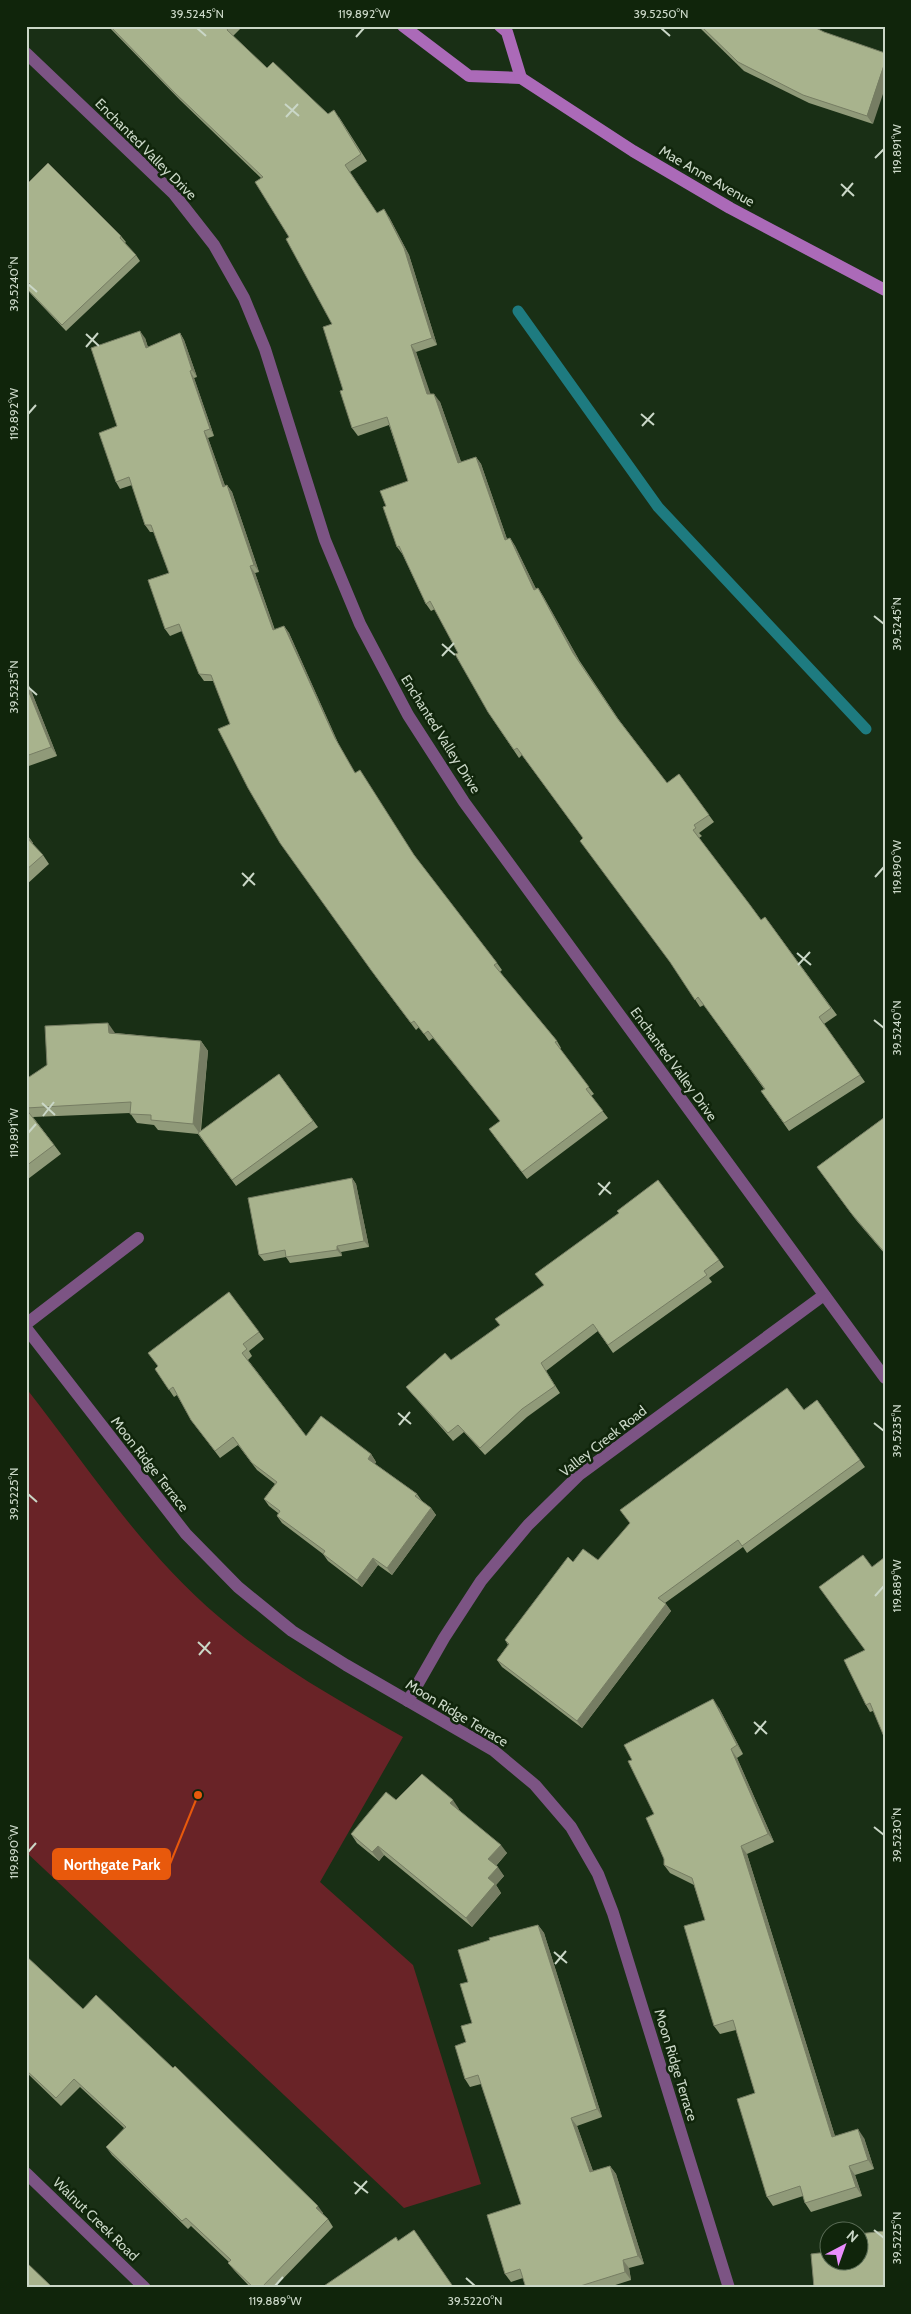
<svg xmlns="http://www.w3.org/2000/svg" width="911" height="2314" font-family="Cabin,sans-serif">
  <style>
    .green { fill: #692327 }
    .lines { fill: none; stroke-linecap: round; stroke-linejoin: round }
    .stream { stroke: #1e7b80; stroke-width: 11 }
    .minor { stroke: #7c5484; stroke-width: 12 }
    .secondary { stroke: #ab6ab8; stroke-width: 12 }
    .wall { fill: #909a79 }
    .shaded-wall { fill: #767d63 }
    .building { fill: #a8b38d; stroke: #767d63 }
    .ticks { fill: none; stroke: #cad7c7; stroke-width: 2 }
    .labels { text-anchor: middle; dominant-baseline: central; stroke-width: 5; stroke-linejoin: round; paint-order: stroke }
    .street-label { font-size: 14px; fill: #cad7c7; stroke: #10250b }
    .leader { fill: none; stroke: #e8590c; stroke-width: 2 }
    .callout-dot { fill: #e8590c; stroke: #10250b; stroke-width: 2 }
    .callout { fill: #e8590c; stroke: #e8590c; stroke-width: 2 }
    .callout-label { font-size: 15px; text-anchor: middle; font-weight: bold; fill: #fff }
    .neatline { fill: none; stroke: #cad7c7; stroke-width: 2 }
    .ticks-label { font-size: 12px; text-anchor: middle; fill: #cad7c7 }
  </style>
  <rect width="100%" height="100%" fill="#192f15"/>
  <!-- green -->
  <path class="green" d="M 26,1388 C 87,1466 143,1553 219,1617 C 275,1665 339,1701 403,1737 L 320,1882 L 413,1965 L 481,2184 L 404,2208 L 26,1852 Z"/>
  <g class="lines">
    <!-- stream -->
    <polyline class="stream" points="518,311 658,507 866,729"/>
    <!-- minor -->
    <g class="minor">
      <polyline points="26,53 174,194 214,245 244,298 265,349 325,540 360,624 408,715 464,802 885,1378"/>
      <polyline points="26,1324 138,1238"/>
      <polyline points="26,1328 186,1534 238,1587 292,1631 346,1665 493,1750 535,1785 571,1827 598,1874 613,1913 729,2288"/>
      <polyline points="408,1701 444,1638 481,1581 528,1525 579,1475 824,1295"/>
      <polyline points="26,2173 145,2288"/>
    </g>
    <!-- secondary -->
    <g class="secondary">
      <polyline points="403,26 469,76 521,78 633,151 730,208 885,290"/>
      <polyline points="500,26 507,32 521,78"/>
    </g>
  </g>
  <!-- wall -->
  <g class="wall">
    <polygon points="108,26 243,26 233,36 267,68 328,114 339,117 367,161 350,172 377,213 389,217 409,255 437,345 416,352 430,394 440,402 461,462 476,457 481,464 507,539 510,538 515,546 536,589 538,588 543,596 579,660 619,720 667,783 679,774 714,822 699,833 702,836 699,838 750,905 761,920 765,917 837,1015 824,1024 865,1082 789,1131 761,1091 764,1089 704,1005 700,1007 673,966 583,838 522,755 519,758 488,712 458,653 435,609 431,611 426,604 403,555 397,547 386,506 408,481 389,425 358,436 352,428 343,390 332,324 289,237 261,178 180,100"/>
    <polygon points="698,26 812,26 873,124 809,103 744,71"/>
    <polygon points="26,180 29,182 121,236 126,242 125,243 136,255 140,261 66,331 31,294 26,288 29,285 26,282"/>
    <polygon points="180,333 184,340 197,377 194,378 214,436 208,438 225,486 227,485 232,492 259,572 255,573 275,630 284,626 289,633 339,745 355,773 417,859 497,963 502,970 500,972 557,1041 561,1048 560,1049 594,1094 591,1096 608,1118 527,1179 494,1136 500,1121 433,1038 429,1041 419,1027 416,1030 376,977 230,724 214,681 204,681 199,674 182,631 170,636 165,629 169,573 154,532 150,532 145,525 132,485 120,489 116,482 117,426 145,338 148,347"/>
    <polygon points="26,678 57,756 26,767"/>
    <polygon points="26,833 33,843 32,843 43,855 49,864 26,885"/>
    <polygon points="115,1033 201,1041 208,1051 201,1131 279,1074 318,1127 236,1186 198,1134 158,1130 154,1125 137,1123 130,1113 33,1117 61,1154 28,1179 26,1178 26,1079"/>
    <polygon points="885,1117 885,1254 856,1220 817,1167"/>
    <polygon points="352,1178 356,1184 369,1247 341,1252 342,1256 290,1263 286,1257 264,1261 259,1255"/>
    <polygon points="719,1260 724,1267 709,1278 712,1282 613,1353 598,1331 546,1371 560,1393 527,1417 485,1455 464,1432 453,1441 412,1394 406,1387 451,1360"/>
    <polygon points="259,1332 264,1339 249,1351 252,1356 248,1360 306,1436 371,1454 376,1462 375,1464 417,1494 422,1501 431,1508 436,1515 392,1575 378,1565 362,1587 328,1561 323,1554 282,1523 277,1516 278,1513 269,1506 264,1499 275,1484 257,1470 238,1445 220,1458 191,1420 177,1395 174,1397 155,1369"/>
    <polygon points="817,1400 865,1467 747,1553 743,1547 665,1603 671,1611 582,1728 502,1667 497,1660 508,1645 505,1640 573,1562 598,1560"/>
    <polygon points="863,1555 873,1711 870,1712 866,1705"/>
    <polygon points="719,1708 743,1754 737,1758 774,1842 747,1854 835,2136 864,2138 874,2169 855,2175 862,2196 811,2212 805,2203 803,2196 773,2206 767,2197 755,2093 736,2030 720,2034 714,2026 705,1920 694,1885 670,1873 664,1865 664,1859"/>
    <polygon points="396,1800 459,1809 458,1809 507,1853 496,1866 504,1876 496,1885 501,1893 472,1927 384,1855 379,1861 357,1843 351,1834"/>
    <polygon points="538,1925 544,1933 602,2117 577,2126 593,2171 610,2166 616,2174 644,2264 629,2268 631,2280 606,2288 526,2288 523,2278 511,2282 505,2274 521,2204 481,2084 470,2087 465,2079 472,2023 468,1982 490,1940 489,1938"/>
    <polygon points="26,1956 83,2009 323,2213 323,2214 328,2219 333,2227 274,2288 251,2288 234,2270 228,2263 229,2262 191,2226 188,2229 112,2155 106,2147 124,2128 80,2087 61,2106 26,2072"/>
    <polygon points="885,2231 885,2288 814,2288 828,2262"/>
  </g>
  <!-- shaded-wall -->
  <g class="shaded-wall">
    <polygon points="885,62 885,88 873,124 867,116"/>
    <polygon points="384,209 389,217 409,255 437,345 432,338"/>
    <polygon points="140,331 145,338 150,355 146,348"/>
    <polygon points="180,333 184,340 197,377 192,370"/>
    <polygon points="411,345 416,352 433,401 427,394"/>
    <polygon points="190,371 194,378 214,436 210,429"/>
    <polygon points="434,394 440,402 464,470 458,463"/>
    <polygon points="204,431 208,438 228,494 223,487"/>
    <polygon points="476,457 481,464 510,548 505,540"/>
    <polygon points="227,485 232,492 259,572 254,565"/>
    <polygon points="510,538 515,546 540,597 534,590"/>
    <polygon points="250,566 255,573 277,637 273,630"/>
    <polygon points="538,588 543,596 579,660 573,653"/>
    <polygon points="284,626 289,633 339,745 360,780 335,738"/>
    <polygon points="26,678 57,756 51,747 26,685"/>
    <polygon points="26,834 33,843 31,844 26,838"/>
    <polygon points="108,1023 115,1033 109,1033"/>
    <polygon points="201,1041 208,1051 200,1134 193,1124"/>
    <polygon points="352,1178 356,1184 369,1247 364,1241"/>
    <polygon points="337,1246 341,1252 342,1256 337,1250"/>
    <polygon points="371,1454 376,1462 373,1466 368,1459"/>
    <polygon points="431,1508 436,1515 392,1575 387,1568"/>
    <polygon points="373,1558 378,1565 362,1587 357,1580"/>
    <polygon points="666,1604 671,1611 582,1728 577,1721"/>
    <polygon points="713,1699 719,1708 743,1754 737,1745"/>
    <polygon points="731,1749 737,1758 774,1842 768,1834"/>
    <polygon points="453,1800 459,1809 457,1811 450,1803"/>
    <polygon points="501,1845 507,1853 494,1868 488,1859"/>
    <polygon points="378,1846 384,1855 379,1861 372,1852"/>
    <polygon points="741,1846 747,1854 838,2146 832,2137"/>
    <polygon points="498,1867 504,1876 496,1885 501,1893 472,1927 466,1918 488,1878"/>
    <polygon points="538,1925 544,1933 602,2117 597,2109"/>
    <polygon points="571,2118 577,2126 596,2180 590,2172"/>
    <polygon points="858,2129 864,2138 874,2169 868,2160"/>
    <polygon points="610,2166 616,2174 644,2264 638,2256"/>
    <polygon points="849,2166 855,2175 862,2196 856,2187"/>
    <polygon points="318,2206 323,2213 322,2215 316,2208"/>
    <polygon points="623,2260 629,2268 631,2280 625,2272"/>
  </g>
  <!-- building -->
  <g class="building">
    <polygon points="110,26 230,26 227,30 267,68 273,62 328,114 334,110 361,154 345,165 377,213 384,209 404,248 432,338 411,345 427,394 434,394 458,463 476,457 505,540 510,538 534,590 538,588 573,653 617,718 667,783 679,774 709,815 694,825 696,828 693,830 750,905 761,920 765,917 831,1008 819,1017 860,1075 784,1123 761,1091 765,1089 698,997 695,1000 670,962 580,841 583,838 517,748 514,750 488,712 455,654 458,653 430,601 426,604 399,546 397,547 383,507 386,506 380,491 408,481 387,417 352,428 340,391 343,390 323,327 332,324 286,239 289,237 255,182 263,177 175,93"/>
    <polygon points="701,26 812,26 824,32 885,53 885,62 867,116 803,95 738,62"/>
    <polygon points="48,163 121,236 120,238 136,255 62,325 26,288 30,284 26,280 26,180 29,182"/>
    <polygon points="140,331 146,348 180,333 192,370 190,371 210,429 204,431 223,487 227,485 254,565 250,566 273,630 284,626 335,738 355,773 360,770 414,855 497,963 494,965 557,1041 555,1042 589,1087 586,1089 603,1111 522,1172 489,1129 500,1121 428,1031 424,1034 414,1021 411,1023 371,970 280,843 248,788 218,729 230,724 211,675 199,674 179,624 165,629 148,580 169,573 151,525 145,525 129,477 116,482 99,433 117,426 91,348"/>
    <polygon points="26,685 51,747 26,756"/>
    <polygon points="26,837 43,855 26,870"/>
    <polygon points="108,1023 109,1033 201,1041 193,1124 151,1120 151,1115 130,1114 131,1102 26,1108 26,1079 47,1065 45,1026"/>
    <polygon points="279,1074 313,1121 232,1180 198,1133"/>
    <polygon points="26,1109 54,1145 26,1166"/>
    <polygon points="885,1117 885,1253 851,1213 817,1167"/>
    <polygon points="352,1178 364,1241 337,1246 337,1250 286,1257 285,1250 259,1255 248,1198"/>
    <polygon points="658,1180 719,1260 704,1271 707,1275 608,1345 593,1324 541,1363 555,1386 522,1409 480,1448 458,1425 448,1433 406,1387 445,1353 451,1360 500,1325 495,1319 544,1285 535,1274 619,1213 617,1211"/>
    <polygon points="229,1292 259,1332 243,1344 247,1349 242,1353 306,1436 321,1416 371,1454 368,1459 417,1494 415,1496 431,1508 387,1568 373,1558 357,1580 323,1554 325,1551 277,1516 280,1511 264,1499 277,1482 252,1463 233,1437 215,1451 191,1420 173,1387 169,1390 155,1369 158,1366 148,1353"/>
    <polygon points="787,1388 804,1410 817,1400 860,1460 742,1546 738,1540 658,1598 666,1604 577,1721 497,1660 509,1644 505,1640 568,1557 573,1562 583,1549 598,1560 630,1523 620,1510"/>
    <polygon points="863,1555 872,1567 885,1557 885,1739 870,1703 866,1705 844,1660 865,1650 819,1587"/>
    <polygon points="713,1699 737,1745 731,1749 768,1834 741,1846 832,2137 858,2129 868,2160 849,2166 856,2187 805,2203 800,2186 767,2197 737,2099 755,2093 733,2020 714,2026 684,1926 705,1920 692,1878 664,1865 664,1859 646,1818 654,1814 628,1761 632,1760 624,1745"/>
    <polygon points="422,1774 453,1800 450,1803 501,1845 488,1859 498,1867 488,1878 495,1884 466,1918 378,1846 372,1852 351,1834 386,1792 396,1800"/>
    <polygon points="538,1925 597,2109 571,2118 590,2172 610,2166 638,2256 623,2260 625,2272 574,2288 526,2288 520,2269 505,2274 487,2215 521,2204 478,2075 465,2079 455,2046 466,2042 461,2026 472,2023 460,1984 468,1982 458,1950 490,1940 489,1938"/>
    <polygon points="26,1956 83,2009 96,1995 173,2068 175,2066 318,2206 316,2208 328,2219 261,2288 254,2288 228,2263 231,2260 186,2218 182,2221 106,2147 126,2127 74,2079 56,2098 26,2070"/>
    <polygon points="414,2230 454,2288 321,2288 396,2237 398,2241"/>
    <polygon points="885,2231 885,2286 868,2288 814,2288 811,2254 828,2252 828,2262 858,2262 858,2234"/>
    <polygon points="26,2262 53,2288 26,2288"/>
  </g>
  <!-- ticks -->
  <path class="ticks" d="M 197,28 L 206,36M 661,28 L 670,36M 356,37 L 364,28M 285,104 L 299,116M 286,117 L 298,104M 875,158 L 884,149M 841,184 L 854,196M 842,196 L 853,183M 28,284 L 37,292M 86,334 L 99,346M 86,347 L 98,333M 28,414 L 36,405M 641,414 L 654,425M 642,426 L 654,413M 874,616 L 884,624M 442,644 L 455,655M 442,656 L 454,643M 28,687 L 37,695M 242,873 L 255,885M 875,877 L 884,867M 243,886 L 254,873M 797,953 L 811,965M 798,965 L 810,952M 874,1020 L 884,1028M 42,1103 L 55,1115M 43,1116 L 54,1102M 28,1133 L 36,1124M 598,1183 L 611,1194M 599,1195 L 610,1182M 398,1413 L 411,1424M 874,1423 L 884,1431M 399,1425 L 410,1412M 28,1494 L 37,1502M 875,1596 L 884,1586M 198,1642 L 211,1654M 199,1655 L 210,1642M 754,1722 L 767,1734M 755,1734 L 766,1721M 874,1827 L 884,1835M 28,1852 L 36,1843M 554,1952 L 567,1963M 555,1964 L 566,1951M 354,2182 L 368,2193M 355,2194 L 367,2181M 874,2230 L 884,2238M 466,2278 L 475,2286M 275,2286 L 283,2277"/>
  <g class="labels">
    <!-- street labels -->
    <g class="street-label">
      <text transform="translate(146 149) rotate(45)">Enchanted Valley Drive</text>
      <text transform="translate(707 176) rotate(30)">Mae Anne Avenue</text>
      <text transform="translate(441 734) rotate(58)">Enchanted Valley Drive</text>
      <text transform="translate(674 1064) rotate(54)">Enchanted Valley Drive</text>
      <text transform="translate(603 1441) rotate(-38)">Valley Creek Road</text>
      <text transform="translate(150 1464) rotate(52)">Moon Ridge Terrace</text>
      <text transform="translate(457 1713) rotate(31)">Moon Ridge Terrace</text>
      <text transform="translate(676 2065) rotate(73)">Moon Ridge Terrace</text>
      <text transform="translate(96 2219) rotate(44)">Walnut Creek Road</text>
    </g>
  </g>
  <!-- callouts -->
  <path class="leader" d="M198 1795L170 1864"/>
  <circle class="callout-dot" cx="198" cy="1795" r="5"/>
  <rect class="callout" x="53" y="1849" width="117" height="30" rx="5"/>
  <g class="callout-label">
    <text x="112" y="1870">Northgate Park</text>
  </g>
  <!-- border -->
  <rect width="911" height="2314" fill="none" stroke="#10250b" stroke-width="55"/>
  <!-- north arrow -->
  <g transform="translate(844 2246) rotate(41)"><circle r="24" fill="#10250b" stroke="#5a6c56"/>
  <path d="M0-4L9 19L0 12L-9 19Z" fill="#ea8dfd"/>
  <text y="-8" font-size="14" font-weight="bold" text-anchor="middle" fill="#cad7c7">N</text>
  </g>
  <rect x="28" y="28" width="856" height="2258" class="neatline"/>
  <g class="ticks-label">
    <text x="197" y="18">39.5245°N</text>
    <text x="364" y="18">119.892°W</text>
    <text x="661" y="18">39.5250°N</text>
    <text transform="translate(897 149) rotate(-90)" y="4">119.891°W</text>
    <text transform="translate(14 284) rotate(-90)" y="4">39.5240°N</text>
    <text transform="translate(14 414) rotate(-90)" y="4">119.892°W</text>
    <text transform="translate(897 624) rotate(-90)" y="4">39.5245°N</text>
    <text transform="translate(14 687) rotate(-90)" y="4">39.5235°N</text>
    <text transform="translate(897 867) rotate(-90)" y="4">119.890°W</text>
    <text transform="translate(897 1028) rotate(-90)" y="4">39.5240°N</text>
    <text transform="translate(14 1133) rotate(-90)" y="4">119.891°W</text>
    <text transform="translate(897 1431) rotate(-90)" y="4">39.5235°N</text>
    <text transform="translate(14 1494) rotate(-90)" y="4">39.5225°N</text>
    <text transform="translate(897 1586) rotate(-90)" y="4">119.889°W</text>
    <text transform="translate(897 1835) rotate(-90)" y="4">39.5230°N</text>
    <text transform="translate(14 1852) rotate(-90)" y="4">119.890°W</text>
    <text transform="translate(897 2238) rotate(-90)" y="4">39.5225°N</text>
    <text x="275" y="2305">119.889°W</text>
    <text x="475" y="2305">39.5220°N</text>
  </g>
</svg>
